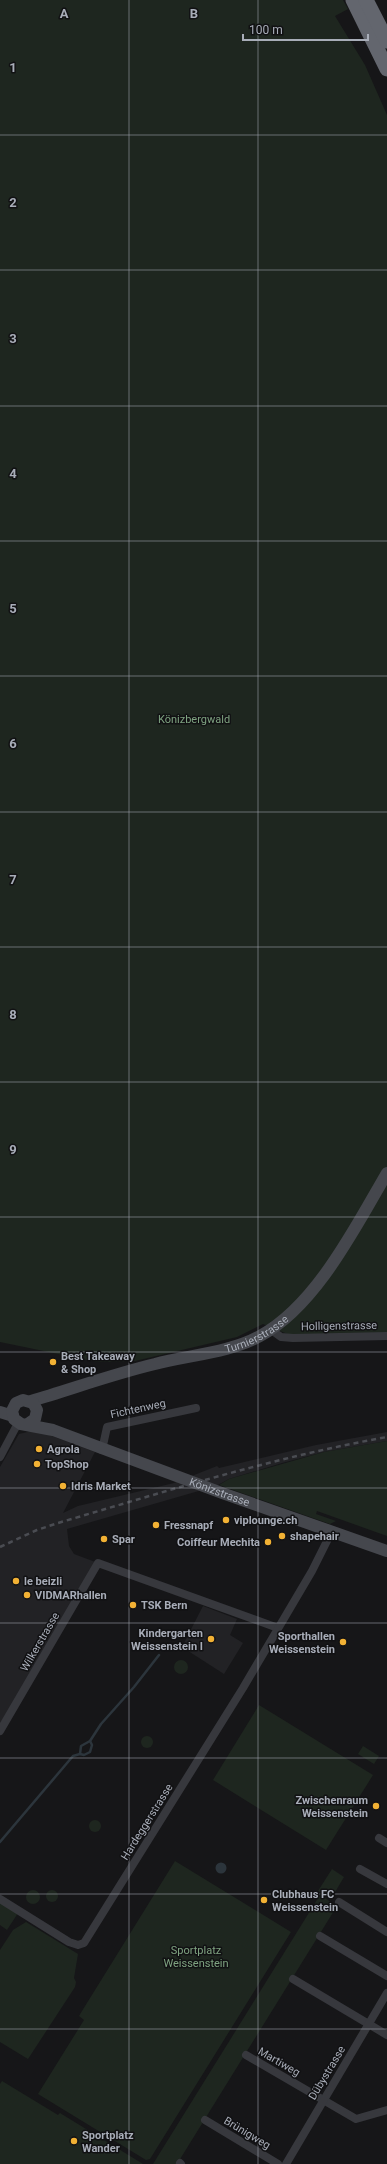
<svg xmlns="http://www.w3.org/2000/svg" width="387" height="2164" font-family="Roboto,sans-serif">
  <style>
    .built { fill: #222225 }
    .green { fill: #1e261f }
    .water { fill: #2c353c }
    .lines { fill: none; stroke-linecap: round; stroke-linejoin: round }
    .stream { stroke: #2c353c; stroke-width: 2.5 }
    .minor { stroke: #37383d; stroke-width: 8 }
    .secondary { stroke: #45474d; stroke-width: 12 }
    .motorway { stroke: #63666e; stroke-width: 15 }
    .rail { stroke: #4a4c52; stroke-width: 2.5; stroke-dasharray: 5 4; stroke-linecap: butt }
    .grid { fill: none; stroke: #a8adb8; stroke-width: 1; stroke-opacity: 0.55 }
    .poi-dot { fill: #f2b134; stroke: #111113; stroke-width: 1.5 }
    .labels { text-anchor: middle; dominant-baseline: central; stroke-width: 3; stroke-linejoin: round; paint-order: stroke }
    .park-label { font-size: 11px; fill: #7fa381; stroke: #111113 }
    .street-label { font-size: 11px; fill: #a8adb8; stroke: #111113 }
    .poi-label { font-size: 11px; font-weight: bold; fill: #a8adb8; stroke: #111113; text-anchor: start }
    .grid-label { font-size: 13px; text-anchor: middle; font-weight: bold; fill: #a8adb8; stroke: #111113; stroke-width: 3; stroke-linejoin: round; paint-order: stroke }
  </style>
  <rect width="100%" height="100%" fill="#161618"/>
  <!-- built -->
  <g class="built">
    <polygon points="36,1430 95,1452 63,1513 78,1506 174,1483 217,1466 219,1468 316,1445 387,1432 387,1441 324,1452 282,1463 229,1479 216,1486 67,1529 69,1546 74,1554 98,1563 0,1726 0,1467 19,1434"/>
    <polygon points="203,1606 237,1619 230,1635 243,1643 224,1674 182,1647"/>
  </g>
  <!-- green -->
  <g class="green">
    <polygon points="0,0 343,0 348,9 335,16 365,65 387,115 387,1333 290,1335 263,1324 237,1337 135,1361 97,1362 0,1342"/>
    <polygon points="387,1441 387,1536 317,1511 316,1514 336,1521 330,1524 219,1485 229,1479 324,1452"/>
    <circle cx="181" cy="1667" r="7"/>
    <polygon points="259,1705 373,1775 326,1850 213,1780"/>
    <circle cx="147" cy="1742" r="6"/>
    <polygon points="363,1746 379,1756 374,1764 358,1754"/>
    <circle cx="95" cy="1826" r="6"/>
    <polygon points="175,1861 291,1932 150,2159 146,2160 38,2094 84,2020 79,2016 82,2011"/>
    <polygon points="332,1869 344,1877 331,1899 318,1891"/>
    <circle cx="33" cy="1897" r="7"/>
    <circle cx="52" cy="1896" r="6"/>
    <polygon points="320,1895 337,1906 177,2164 153,2164"/>
    <polygon points="0,1902 18,1913 7,1930 0,1925"/>
    <polygon points="26,1922 78,1954 74,1978 76,1982 75,1987 28,2059 0,2042 0,1950 13,1930"/>
    <polygon points="2,2081 58,2115 60,2113 143,2164 0,2164 0,2084"/>
  </g>
  <!-- water -->
  <circle class="water" cx="221" cy="1868" r="5.5"/>
  <g class="lines">
    <!-- stream -->
    <g class="stream">
      <polyline points="80,1754 84,1755 90,1752 92,1745 90,1741"/>
      <polyline points="0,1842 73,1756 80,1754 81,1746 90,1741 101,1724 134,1687 159,1655"/>
    </g>
    <!-- minor -->
    <g class="minor">
      <polyline points="270,1329 281,1337 293,1338 387,1336"/>
      <polyline points="102,1450 107,1427 196,1408"/>
      <polyline points="0,1457 18,1423"/>
      <polyline points="0,1731 98,1563 278,1628"/>
      <polyline points="379,1838 387,1843"/>
      <polyline points="360,1869 387,1884"/>
      <polyline points="0,1899 69,1942 78,1945 84,1943 243,1688 312,1571 332,1531"/>
      <polyline points="339,1902 387,1932"/>
      <polyline points="320,1936 387,1976"/>
      <polyline points="293,1979 387,2035"/>
      <polyline points="246,2055 356,2119 387,2110"/>
      <polyline points="205,2120 278,2164"/>
      <polyline points="180,2163 181,2164"/>
      <polyline points="286,2164 387,1993"/>
    </g>
    <!-- secondary -->
    <g class="secondary">
      <path id="s1" d="M 31,1401 C 72,1389 113,1374 155,1364 C 189,1355 229,1353 260,1336 C 316,1306 356,1226 387,1173"/>
      <polyline points="0,1412 13,1416"/>
      <path id="s2" d="M 28,1424 L 35,1419 L 37,1410 L 33,1403 L 23,1400 L 16,1403 L 12,1411 L 14,1419 L 21,1424 L 53,1430 L 222,1493 L 387,1551"/>
    </g>
    <!-- motorway -->
    <g class="motorway">
      <polyline points="353,0 387,69"/>
      <polyline points="366,0 387,41"/>
    </g>
    <!-- rail -->
    <path class="rail" d="M 0,1547 L 37,1530 L 58,1523 C 167,1491 275,1457 387,1437"/>
  </g>
  <!-- grid -->
  <path class="grid" d="M 129,0 L 129,2164M 258,0 L 258,2164M 0,135 L 387,135M 0,270 L 387,270M 0,406 L 387,406M 0,541 L 387,541M 0,676 L 387,676M 0,812 L 387,812M 0,947 L 387,947M 0,1082 L 387,1082M 0,1217 L 387,1217M 0,1352 L 387,1352M 0,1488 L 387,1488M 0,1623 L 387,1623M 0,1758 L 387,1758M 0,1894 L 387,1894M 0,2029 L 387,2029"/>
  <!-- markers -->
  <g class="poi-dot">
    <circle cx="53" cy="1362" r="4"/>
    <circle cx="39" cy="1449" r="4"/>
    <circle cx="37" cy="1464" r="4"/>
    <circle cx="63" cy="1486" r="4"/>
    <circle cx="226" cy="1520" r="4"/>
    <circle cx="156" cy="1525" r="4"/>
    <circle cx="282" cy="1536" r="4"/>
    <circle cx="104" cy="1539" r="4"/>
    <circle cx="268" cy="1542" r="4"/>
    <circle cx="16" cy="1581" r="4"/>
    <circle cx="27" cy="1595" r="4"/>
    <circle cx="133" cy="1605" r="4"/>
    <circle cx="211" cy="1639" r="4"/>
    <circle cx="343" cy="1642" r="4"/>
    <circle cx="376" cy="1806" r="4"/>
    <circle cx="264" cy="1900" r="4"/>
    <circle cx="74" cy="2141" r="4"/>
  </g>
  <g class="labels">
    <!-- park labels -->
    <g class="park-label">
      <text x="194" y="719">Könizbergwald</text>
      <text x="196" y="1950">Sportplatz<tspan x="196" dy="13">Weissenstein</tspan></text>
    </g>
    <!-- street labels -->
    <g class="street-label">
      <text transform="translate(339 1326) rotate(-1)">Holligenstrasse</text>
      <text stroke="none"><textPath href="#s1" startOffset="236">Turnierstrasse</textPath></text>
      <text transform="translate(138 1409) rotate(-12)">Fichtenweg</text>
      <text stroke="none"><textPath href="#s2" startOffset="280">Könizstrasse</textPath></text>
      <text transform="translate(40 1642) rotate(-60)">Wilkerstrasse</text>
      <text transform="translate(147 1822) rotate(-58)">Hardeggerstrasse</text>
      <text transform="translate(279 2062) rotate(30)">Martiweg</text>
      <text transform="translate(327 2073) rotate(-59)">Dübystrasse</text>
      <text transform="translate(247 2133) rotate(31)">Brünigweg</text>
    </g>
    <!-- poi labels -->
    <g class="poi-label">
      <text x="61" y="1356">Best Takeaway<tspan x="61" dy="13">&amp; Shop</tspan></text>
      <text x="47" y="1449">Agrola</text>
      <text x="45" y="1464">TopShop</text>
      <text x="71" y="1486">Idris Market</text>
      <text x="234" y="1520">viplounge.ch</text>
      <text x="164" y="1525">Fressnapf</text>
      <text x="290" y="1536">shapehair</text>
      <text x="112" y="1539">Spar</text>
      <text x="260" y="1542" text-anchor="end">Coiffeur Mechita</text>
      <text x="24" y="1581">le beizli</text>
      <text x="35" y="1595">VIDMARhallen</text>
      <text x="141" y="1605">TSK Bern</text>
      <text x="203" y="1633" text-anchor="end">Kindergarten<tspan x="203" dy="13">Weissenstein I</tspan></text>
      <text x="335" y="1636" text-anchor="end">Sporthallen<tspan x="335" dy="13">Weissenstein</tspan></text>
      <text x="368" y="1800" text-anchor="end">Zwischenraum<tspan x="368" dy="13">Weissenstein</tspan></text>
      <text x="272" y="1894">Clubhaus FC<tspan x="272" dy="13">Weissenstein</tspan></text>
      <text x="82" y="2135">Sportplatz<tspan x="82" dy="13">Wander</tspan></text>
    </g>
  </g>
  <g class="grid-label">
    <text x="64" y="18">A</text>
    <text x="194" y="18">B</text>
    <text x="13" y="72">1</text>
    <text x="13" y="207">2</text>
    <text x="13" y="343">3</text>
    <text x="13" y="478">4</text>
    <text x="13" y="613">5</text>
    <text x="13" y="748">6</text>
    <text x="13" y="884">7</text>
    <text x="13" y="1019">8</text>
    <text x="13" y="1154">9</text>
  </g>
  <!-- scale -->
  <path d="M243 34v6h125v-6" fill="none" stroke="#a8adb8" stroke-width="2"/>
  <text x="249" y="34" font-size="12" fill="#a8adb8" stroke="#111113" stroke-width="3" paint-order="stroke">100 m</text>
</svg>
